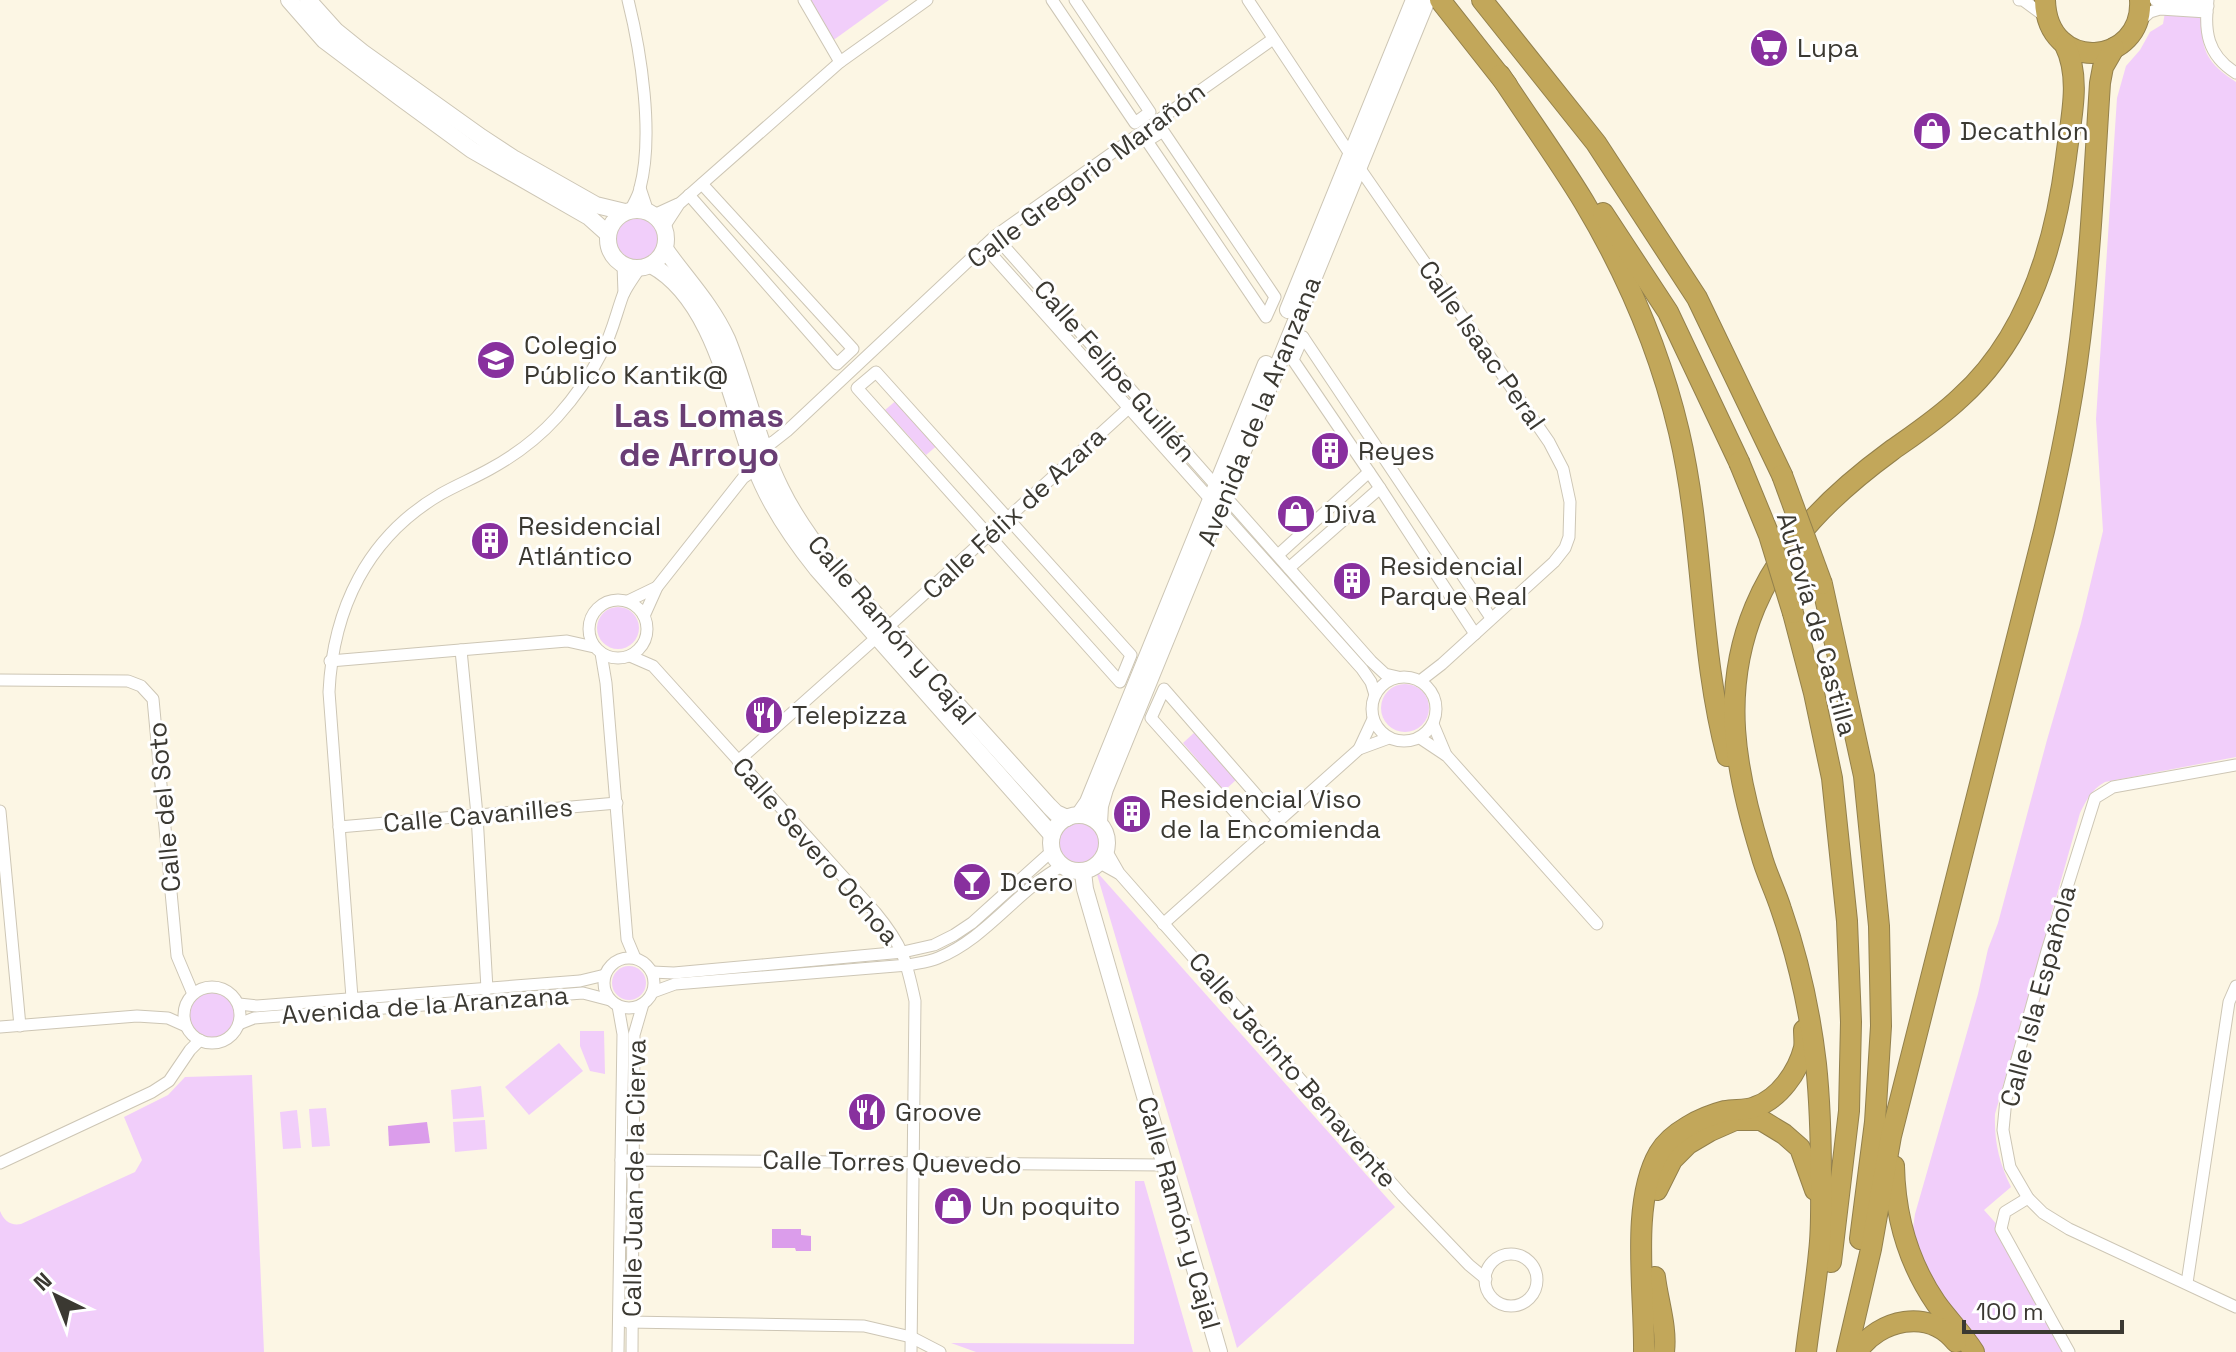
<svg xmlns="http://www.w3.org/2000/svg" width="2236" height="1352" font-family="'Space Grotesk',sans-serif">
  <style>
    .green { fill: #f1cefa }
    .water { fill: #db9deb }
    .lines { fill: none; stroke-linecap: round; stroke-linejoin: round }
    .street-casing { stroke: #cdc6b5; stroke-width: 13 }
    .secondary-casing { stroke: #cdc6b5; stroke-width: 18 }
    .highway-casing { stroke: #93804c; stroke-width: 22 }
    .street { stroke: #fff; stroke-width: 11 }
    .secondary { stroke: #fff; stroke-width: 16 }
    .highway { stroke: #c2a75a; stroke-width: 20 }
    .highway-bridge-casing { stroke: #93804c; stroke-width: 22; stroke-linecap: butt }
    .highway-bridge { stroke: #c2a75a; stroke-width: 20 }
    .labels { text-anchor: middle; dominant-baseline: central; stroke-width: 6; stroke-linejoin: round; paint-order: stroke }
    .poi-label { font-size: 26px; fill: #3b3932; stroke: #fff; text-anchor: start }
    .street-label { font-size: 26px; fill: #3b3932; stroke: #fff }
    .district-label { font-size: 34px; font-weight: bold; fill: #6a3e75; stroke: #fff }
  </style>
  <rect width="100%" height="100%" fill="#fcf6e4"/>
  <!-- green -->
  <g class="green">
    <polygon points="805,0 889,0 828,44"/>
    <path d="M 2167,0 L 2203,0 C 2201,41 2198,58 2236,82 L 2236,757 L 2105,782 C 2091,790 2087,799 2080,813 L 1995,1114 C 1994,1141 1999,1163 2011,1187 L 1984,1210 L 2001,1229 L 2069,1352 L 1981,1352 L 1945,1302 L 1926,1271 L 1912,1235 L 1915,1214 L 1978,994 L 1988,949 L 1998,923 L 2047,740 L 2081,623 L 2103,531 L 2096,419 L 2117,98 L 2126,66 L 2140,50 L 2150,32 L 2163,24 Z"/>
    <circle cx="637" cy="239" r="21"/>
    <polygon points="898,399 939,444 926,455 885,410"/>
    <circle cx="618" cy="628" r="21"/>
    <circle cx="1405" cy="708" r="24"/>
    <polygon points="1195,732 1237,779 1224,791 1183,743"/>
    <circle cx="1079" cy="843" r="20"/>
    <polygon points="1096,871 1395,1207 1237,1348"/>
    <circle cx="629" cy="983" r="17"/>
    <circle cx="213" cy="1015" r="24"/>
    <polygon points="580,1031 604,1031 605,1074 590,1071 580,1046"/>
    <polygon points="559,1043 583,1071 529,1115 505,1087"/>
    <path d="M 252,1075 L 264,1352 L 0,1352 L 0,1211 C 4,1221 11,1226 21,1224 L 135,1172 L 142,1160 L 124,1117 L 168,1095 L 185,1077 Z"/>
    <polygon points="481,1086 484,1117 453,1119 451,1090"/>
    <polygon points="326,1108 330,1146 312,1147 309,1109"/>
    <polygon points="297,1110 301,1148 283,1149 280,1112"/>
    <polygon points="485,1120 487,1149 455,1152 453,1122"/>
    <polygon points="1135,1181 1144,1181 1193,1352 976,1352 951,1343 1134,1344"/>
  </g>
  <!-- water -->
  <g class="water">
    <polygon points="427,1122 430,1143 389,1146 388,1126"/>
    <polygon points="772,1229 801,1229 801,1235 811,1236 811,1251 796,1251 795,1248 772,1248"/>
  </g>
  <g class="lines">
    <!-- street casing -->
    <g class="street-casing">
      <g id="street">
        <path d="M 628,0 C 641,52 654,135 640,188 C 639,195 634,203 630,211"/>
        <polyline points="804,0 840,62"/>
        <polyline points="1052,0 1135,123 1150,112 1075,0"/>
        <polyline points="1248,0 1350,154"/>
        <polyline points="2019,0 2023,0 2046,17"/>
        <path d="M 2155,0 C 2172,6 2190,2 2208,6"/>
        <path d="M 2208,0 C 2204,31 2207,55 2236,73"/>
        <polyline points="2140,21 2150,12 2160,9 2207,12"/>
        <polygon points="1163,131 1275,297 1266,317 1147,141"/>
        <polyline points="1358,166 1549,442 1563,469 1570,502 1569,537 1565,548 1554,562 1442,664 1420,681"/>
        <polyline points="640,188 648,212"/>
        <polyline points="689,195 837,364 853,349 702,184"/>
        <polyline points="654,215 678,204"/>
        <polyline points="664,227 679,204 840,62 927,0"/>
        <polyline points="995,236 1371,661 1385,674 1398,677"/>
        <polyline points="984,246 1362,669 1371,682 1375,695"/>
        <polyline points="623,265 624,293"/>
        <polyline points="1303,337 1293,360 1380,488 1475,634"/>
        <polyline points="1303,337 1491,618"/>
        <polygon points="876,372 1131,655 1120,682 857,388"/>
        <polyline points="763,447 773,442 787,431 995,236 1273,39"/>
        <polyline points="1278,555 1369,472"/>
        <polyline points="1289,568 1380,488"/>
        <circle cx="618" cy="629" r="29"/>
        <polyline points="628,601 657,587"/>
        <polyline points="644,616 657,587 743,478 756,469"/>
        <polyline points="888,627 1133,404"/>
        <polyline points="461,650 477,815 487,989"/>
        <polyline points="601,653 606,683 627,939 635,958"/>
        <path d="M 630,656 L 653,666 L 875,912 C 903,946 906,959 915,1001 L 911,1352"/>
        <polyline points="330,661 567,641 594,647"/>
        <circle cx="1404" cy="709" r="32"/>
        <polyline points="0,680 128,681 141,686 153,699 177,956 193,994"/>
        <polyline points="1433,724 1446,755"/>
        <polyline points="1420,738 1447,756 1597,924"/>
        <polyline points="1359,749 1373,719"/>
        <polyline points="738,761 877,637"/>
        <polyline points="2236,765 2113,787 2095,798 2047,951 2006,1099 2003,1130 2010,1167 2028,1198 2043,1213 2069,1229 2236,1307"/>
        <polyline points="0,811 20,1026"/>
        <polyline points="339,827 617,803"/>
        <polyline points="1259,839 1151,718 1164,689 1279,821"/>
        <polyline points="1107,852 1119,873 1403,1196 1469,1265 1486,1279"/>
        <polyline points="1100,863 1118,873"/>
        <polyline points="1163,924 1359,749 1389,738"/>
        <circle cx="629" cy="983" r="25"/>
        <polyline points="652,972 674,973 903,952 934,945 954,935 972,923 1052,851"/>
        <circle cx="212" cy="1015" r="28"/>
        <path d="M 653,992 L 675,984 L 908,965 C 917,963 929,962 938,958 C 987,938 1016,891 1062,866"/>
        <polyline points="239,1004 257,1006 580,981 605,975"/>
        <polyline points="618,1006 623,1034 618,1352"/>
        <path d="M 353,1011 L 329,692 C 333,609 367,537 441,494 C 457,485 474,478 490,469 C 514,456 538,438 557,417 C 574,398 590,376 602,352 C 612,334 616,314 623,295 C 627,286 634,277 639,269"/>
        <polyline points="239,1024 254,1018 266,1017 583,993 610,1000"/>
        <polyline points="0,1027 137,1016 168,1018 186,1026"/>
        <polyline points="621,1160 1164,1165"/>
        <polyline points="0,1163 152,1092 169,1081 190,1050 200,1040"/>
        <polyline points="2028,1198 2005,1212 2001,1229 2069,1352"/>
        <circle cx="1511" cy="1280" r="26"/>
        <polyline points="2187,1283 2229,1002 2236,986"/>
        <polyline points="627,1322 864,1326 911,1337 940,1352"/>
        <polyline points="632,1352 634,1035 643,1004"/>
      </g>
    </g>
    <!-- secondary casing -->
    <g class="secondary-casing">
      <g id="secondary">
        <polyline points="289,0 324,40 401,98 472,150 589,217 608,234"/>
        <polyline points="308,0 336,31 362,52 481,137 513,158 596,205 625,212"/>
        <circle cx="637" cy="239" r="29"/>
        <path d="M 665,249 C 687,280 711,304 727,339 C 747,388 757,441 781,489 C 794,516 812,541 831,565 L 1049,806 L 1056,813 L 1067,818"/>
        <path d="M 651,265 C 716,300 731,406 756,469 C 770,506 793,539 817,569 L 1052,835"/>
        <polyline points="1288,310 1414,0"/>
        <circle cx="1079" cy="843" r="28"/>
        <polyline points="1079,815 1088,802 1266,364"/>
        <polyline points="1099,823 1100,806 1105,789 1427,0"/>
        <polyline points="1083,872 1085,889 1219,1352"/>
      </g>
    </g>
    <!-- highway casing -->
    <g class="highway-casing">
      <g id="highway">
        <polyline points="1440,0 1507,85"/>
        <polyline points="1482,0 1596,143 1697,298 1782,475"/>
        <path d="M 2045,0 C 2047,75 2144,66 2140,0"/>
        <path d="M 1500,75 C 1528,118 1558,159 1584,202 C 1627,274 1660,351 1679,432 C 1704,538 1699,651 1727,756"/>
        <polyline points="1603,213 1668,312 1739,462"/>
        <polyline points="1822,584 1864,776 1879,926 1881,1026 1875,1122 1860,1239"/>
        <polyline points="1793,613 1814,693 1832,778 1847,921 1851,1022 1849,1111 1831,1262"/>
        <path d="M 1894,1166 C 1895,1215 1908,1262 1936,1303 C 1948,1320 1963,1334 1974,1352"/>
        <polyline points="1657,1190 1672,1160 1688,1144 1710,1131 1735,1120 1761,1120 1784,1134 1800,1148 1815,1190"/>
        <path d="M 1655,1277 C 1658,1302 1667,1327 1664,1352"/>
        <path d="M 1644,1352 C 1645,1294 1630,1203 1659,1153 C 1671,1132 1702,1117 1725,1111 C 1734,1109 1746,1111 1755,1107 C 1779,1099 1798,1072 1804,1048 C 1805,1043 1804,1035 1804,1030"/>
        <path d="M 1806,1352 C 1810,1319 1816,1285 1819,1252 C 1822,1228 1821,1203 1821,1179 C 1821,1141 1820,1102 1816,1064 C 1810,1012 1798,958 1781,909 C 1775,890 1766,873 1761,854 C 1735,770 1720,691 1755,607 C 1782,542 1835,492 1891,451 C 1915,434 1939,418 1960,398 C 2028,337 2055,246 2066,158 C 2070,122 2082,79 2065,45"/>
        <path d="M 1847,1352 L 1871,1249 L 1891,1136 L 2044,531 C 2057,476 2069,420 2077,363 C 2090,270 2094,176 2100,83 L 2103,67 L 2114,48"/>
        <path d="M 1857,1352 C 1879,1319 1929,1308 1956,1342"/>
      </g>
    </g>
    <!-- street -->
    <use href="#street" class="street"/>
    <!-- secondary -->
    <use href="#secondary" class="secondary"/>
    <!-- highway -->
    <use href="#highway" class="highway"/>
    <!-- highway-bridge casing -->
    <g class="highway-bridge-casing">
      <g id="highway-bridge">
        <polyline points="1739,462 1769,535 1793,613"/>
        <polyline points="1782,475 1822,584"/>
      </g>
    </g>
    <!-- highway-bridge -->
    <use href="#highway-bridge" class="highway-bridge"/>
  </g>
  <!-- icons -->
  <defs>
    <g id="supermarket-disc" transform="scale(2)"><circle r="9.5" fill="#88309e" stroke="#fff"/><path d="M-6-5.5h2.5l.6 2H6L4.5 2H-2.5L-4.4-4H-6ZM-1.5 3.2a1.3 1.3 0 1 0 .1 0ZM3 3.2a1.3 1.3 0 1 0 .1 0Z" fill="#fff"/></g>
    <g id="shop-disc" transform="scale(2)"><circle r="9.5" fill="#88309e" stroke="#fff"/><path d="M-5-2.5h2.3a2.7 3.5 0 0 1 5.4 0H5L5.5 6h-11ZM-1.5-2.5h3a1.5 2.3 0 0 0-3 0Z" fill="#fff"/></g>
    <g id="school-disc" transform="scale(2)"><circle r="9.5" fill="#88309e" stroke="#fff"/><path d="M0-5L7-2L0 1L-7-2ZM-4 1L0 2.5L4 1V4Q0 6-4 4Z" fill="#fff"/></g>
    <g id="building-disc" transform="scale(2)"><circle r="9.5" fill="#88309e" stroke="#fff"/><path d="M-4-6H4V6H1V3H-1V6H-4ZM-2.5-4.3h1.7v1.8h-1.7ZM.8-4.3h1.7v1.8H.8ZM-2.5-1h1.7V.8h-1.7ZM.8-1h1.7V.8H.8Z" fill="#fff"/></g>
    <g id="restaurant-disc" transform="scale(2)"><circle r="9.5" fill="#88309e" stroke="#fff"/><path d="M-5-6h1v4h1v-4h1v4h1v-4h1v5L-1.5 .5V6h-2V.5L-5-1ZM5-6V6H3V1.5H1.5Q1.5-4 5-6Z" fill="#fff"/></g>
    <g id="bar-disc" transform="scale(2)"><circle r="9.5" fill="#88309e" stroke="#fff"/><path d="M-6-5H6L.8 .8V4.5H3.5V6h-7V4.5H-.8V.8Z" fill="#fff"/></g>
  </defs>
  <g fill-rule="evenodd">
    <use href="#supermarket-disc" x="1769" y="48"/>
    <use href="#shop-disc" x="1932" y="131"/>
    <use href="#school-disc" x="496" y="360"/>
    <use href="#building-disc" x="1330" y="451"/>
    <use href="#shop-disc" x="1296" y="514"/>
    <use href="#building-disc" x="490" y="541"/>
    <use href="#building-disc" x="1352" y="581"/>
    <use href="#restaurant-disc" x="764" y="715"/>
    <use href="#building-disc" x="1132" y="814"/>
    <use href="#bar-disc" x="972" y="882"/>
    <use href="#restaurant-disc" x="867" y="1112"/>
    <use href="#shop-disc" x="953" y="1206"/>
  </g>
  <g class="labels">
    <!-- poi labels -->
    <g class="poi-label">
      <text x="1797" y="48">Lupa</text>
      <text x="1960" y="131">Decathlon</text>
      <text x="524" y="345">Colegio<tspan x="524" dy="30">Público Kantik@</tspan></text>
      <text x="1358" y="451">Reyes</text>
      <text x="1324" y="514">Diva</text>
      <text x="518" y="526">Residencial<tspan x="518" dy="30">Atlántico</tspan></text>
      <text x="1380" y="566">Residencial<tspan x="1380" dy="30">Parque Real</tspan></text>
      <text x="792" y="715">Telepizza</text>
      <text x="1160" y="799">Residencial Viso<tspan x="1160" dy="30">de la Encomienda</tspan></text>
      <text x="1000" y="882">Dcero</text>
      <text x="895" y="1112">Groove</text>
      <text x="981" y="1206">Un poquito</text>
    </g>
    <!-- street labels -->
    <g class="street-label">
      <text transform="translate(1086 175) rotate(-37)">Calle Gregorio Marañón</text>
      <text transform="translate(1482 345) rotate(55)">Calle Isaac Peral</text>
      <text transform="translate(1115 371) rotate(49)">Calle Felipe Guillén</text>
      <text transform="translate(1259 411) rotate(-68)">Avenida de la Aranzana</text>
      <text transform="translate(1014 513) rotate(-43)">Calle Félix de Azara</text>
      <text transform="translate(1817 624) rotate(74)">Autovía de Castilla</text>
      <text transform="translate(892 630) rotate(49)">Calle Ramón y Cajal</text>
      <text transform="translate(164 807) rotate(-95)">Calle del Soto</text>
      <text transform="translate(478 815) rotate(-5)">Calle Cavanilles</text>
      <text transform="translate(816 851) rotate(49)">Calle Severo Ochoa</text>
      <text transform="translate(2038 996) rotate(-75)">Calle Isla Española</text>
      <text transform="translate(425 1005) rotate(-4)">Avenida de la Aranzana</text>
      <text transform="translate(1293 1070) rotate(49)">Calle Jacinto Benavente</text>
      <text transform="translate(892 1162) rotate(1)">Calle Torres Quevedo</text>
      <text transform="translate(634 1178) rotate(-89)">Calle Juan de la Cierva</text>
      <text transform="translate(1179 1213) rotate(74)">Calle Ramón y Cajal</text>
    </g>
    <!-- district labels -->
    <g class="district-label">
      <text x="699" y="415">Las Lomas<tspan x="699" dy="39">de Arroyo</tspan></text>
    </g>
  </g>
  <!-- north arrow -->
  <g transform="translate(56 1296) rotate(317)" stroke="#ffffff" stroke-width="6" paint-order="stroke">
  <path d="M0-6L14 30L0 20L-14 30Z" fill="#3b3932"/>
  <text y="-12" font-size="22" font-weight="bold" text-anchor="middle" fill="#3b3932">N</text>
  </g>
  <!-- scale -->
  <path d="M1964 1320v12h158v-12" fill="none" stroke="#3b3932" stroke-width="4"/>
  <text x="1976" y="1320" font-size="24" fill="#3b3932" stroke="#ffffff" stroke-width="6" paint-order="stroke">100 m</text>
</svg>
